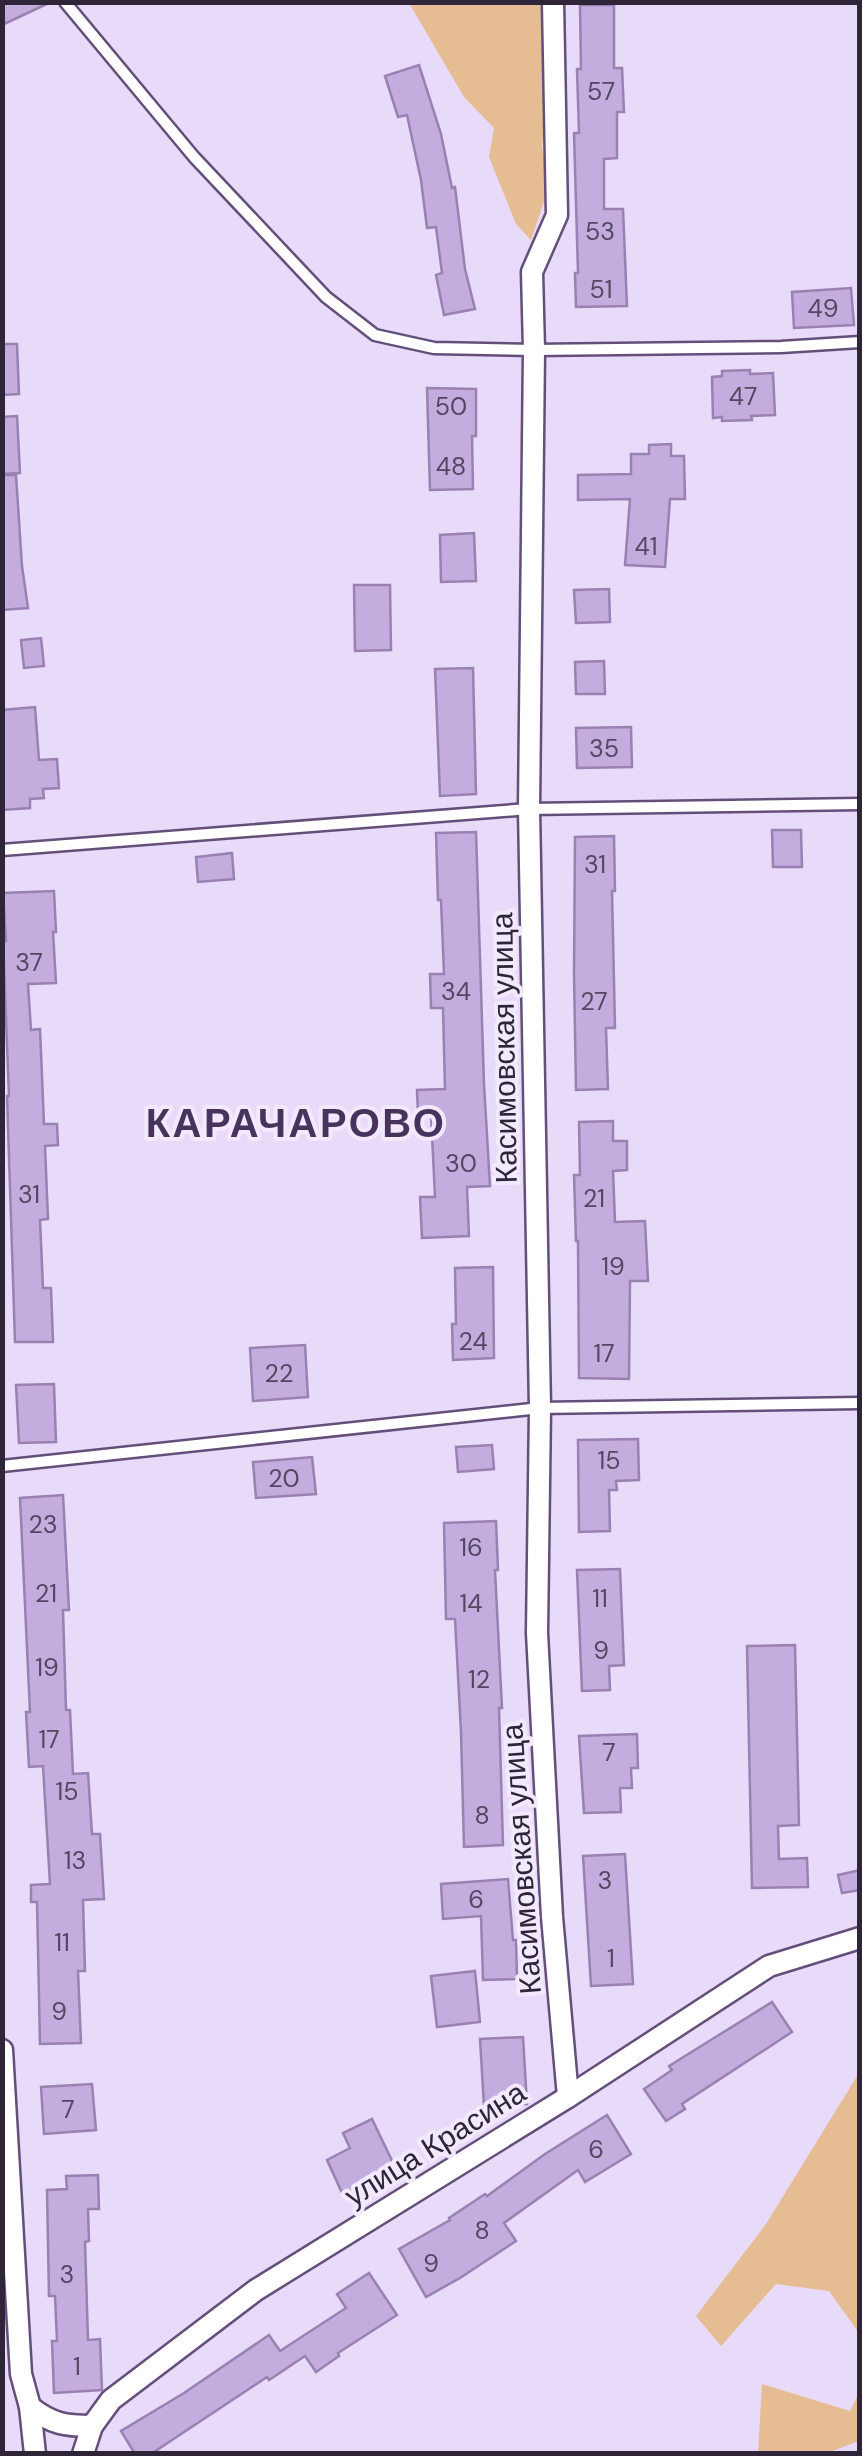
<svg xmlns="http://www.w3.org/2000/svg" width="862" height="2456" font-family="'DM Sans',sans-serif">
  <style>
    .green { fill: #e6bc92 }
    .building { fill: #c3acde; stroke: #9982b2; stroke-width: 2.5 }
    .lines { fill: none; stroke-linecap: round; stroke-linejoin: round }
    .service-casing { stroke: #644f7b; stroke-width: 15 }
    .minor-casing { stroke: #644f7b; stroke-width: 25 }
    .service { stroke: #fff; stroke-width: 10 }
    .minor { stroke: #fff; stroke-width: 20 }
    .labels { text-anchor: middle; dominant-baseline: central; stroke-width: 8; stroke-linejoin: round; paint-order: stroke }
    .number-label { font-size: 25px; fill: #534762 }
    .street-label { font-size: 30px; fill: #2e2539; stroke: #f3e9ff }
    .district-label { font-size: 40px; font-weight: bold; letter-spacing: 2.5px; fill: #48335d; stroke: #f3e9ff }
  </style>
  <rect width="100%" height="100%" fill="#e8daf9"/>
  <!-- green -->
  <g class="green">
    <polygon points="409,3 541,3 546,119 542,146 549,187 531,240 516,224 489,157 494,128 464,97"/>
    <polygon points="859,2073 859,2333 829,2291 776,2284 721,2346 696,2316 766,2224"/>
    <polygon points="762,2384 850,2411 859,2393 859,2441 827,2453 758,2453"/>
  </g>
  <!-- building -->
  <g class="building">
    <polygon points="2,2 51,2 2,25"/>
    <polygon points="580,5 614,5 614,68 622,68 624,112 617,112 617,158 604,159 604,209 623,209 627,306 576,307 575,273 578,273 574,133 579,133 577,69 581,69"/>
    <polygon points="419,65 441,134 452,188 455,187 465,269 475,309 444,315 436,275 442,273 436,227 427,228 421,180 407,115 398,117 385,76"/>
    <polygon points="851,288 854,325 794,328 792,292"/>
    <polygon points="2,344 17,344 19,394 2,395"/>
    <polygon points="750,370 750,374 773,373 775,415 751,416 752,420 722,421 722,417 713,418 712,377 722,376 722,371"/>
    <polygon points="427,388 476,389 476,436 472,436 473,489 430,490"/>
    <polygon points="17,416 20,473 2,474 2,417"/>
    <polygon points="671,444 671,456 684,456 685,499 670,499 665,567 625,565 630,499 578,500 578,475 631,474 631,454 649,454 649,445"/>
    <polygon points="2,475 16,475 22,566 28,608 2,610"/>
    <polygon points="474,533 476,581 441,582 440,535"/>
    <polygon points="354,585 390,585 391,650 355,651"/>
    <polygon points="609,589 610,622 576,623 574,590"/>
    <polygon points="41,638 44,666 24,668 21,640"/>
    <polygon points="604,661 605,694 576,694 575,662"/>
    <polygon points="473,668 476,794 440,796 435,669"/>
    <polygon points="35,707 39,760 57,759 59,788 43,789 44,798 30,799 30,808 2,810 2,710"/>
    <polygon points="631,727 632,767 577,768 576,728"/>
    <polygon points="772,830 801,830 802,867 773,867"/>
    <polygon points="476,832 484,1084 490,1186 467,1187 469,1236 422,1238 420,1197 435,1197 431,1114 418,1115 417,1090 445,1089 443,1008 431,1008 430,974 444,974 441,900 438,900 436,833"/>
    <polygon points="614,836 615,891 612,891 615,1028 606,1028 608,1089 576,1090 574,974 575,837"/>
    <polygon points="232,853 234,879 198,882 196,857"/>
    <polygon points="54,891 56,932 53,932 56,983 28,984 31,1030 40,1029 44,1124 57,1124 58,1145 45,1146 48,1219 40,1220 43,1288 51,1288 53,1342 15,1342 7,1096 9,1096 3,942 6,941 3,893"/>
    <polygon points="613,1121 613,1141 627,1141 627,1170 613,1171 615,1222 645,1221 648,1281 630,1281 629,1379 579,1378 578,1241 576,1241 574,1175 580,1175 579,1122"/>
    <polygon points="493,1267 494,1358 453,1360 452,1324 456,1324 455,1268"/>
    <polygon points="305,1345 308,1397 253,1401 250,1348"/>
    <polygon points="54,1384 56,1442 19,1443 16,1385"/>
    <polygon points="638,1439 639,1480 616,1481 617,1490 609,1490 610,1531 579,1532 578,1440"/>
    <polygon points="492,1445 494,1469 458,1472 456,1447"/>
    <polygon points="312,1457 316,1494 256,1498 253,1462"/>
    <polygon points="63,1495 69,1610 63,1610 66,1710 70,1710 73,1774 88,1773 92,1834 100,1834 104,1899 83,1900 85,1971 78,1971 81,2043 40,2044 37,1902 31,1902 31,1885 50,1884 43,1766 29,1767 26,1712 30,1712 20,1498"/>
    <polygon points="496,1521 498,1570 495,1570 502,1708 499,1708 503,1845 464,1847 461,1732 455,1619 446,1619 444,1523"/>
    <polygon points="620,1569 624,1665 609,1666 610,1690 582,1691 577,1570"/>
    <polygon points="795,1645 799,1825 778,1826 779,1859 807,1858 808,1887 752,1888 747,1646"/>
    <polygon points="637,1734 638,1768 631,1768 632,1788 620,1788 621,1812 584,1813 579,1736"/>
    <polygon points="625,1854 633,1984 591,1986 583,1856"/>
    <polygon points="860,1870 860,1890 842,1893 838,1875"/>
    <polygon points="508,1879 513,1940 516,1940 517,1979 483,1980 481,1916 443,1919 441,1884"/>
    <polygon points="475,1971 480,2022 437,2027 431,1976"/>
    <polygon points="772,2002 792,2032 682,2104 685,2109 666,2121 644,2089 672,2070 669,2066"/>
    <polygon points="523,2037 527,2104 484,2106 480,2039"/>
    <polygon points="92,2084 96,2130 44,2134 41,2087"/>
    <polygon points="607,2115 631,2154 585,2182 578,2170 504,2223 516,2241 460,2278 426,2297 399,2249 450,2220 449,2218 485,2194 487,2196 545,2154"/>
    <polygon points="372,2119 396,2169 343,2195 327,2160 350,2148 343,2133"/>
    <polygon points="98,2175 99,2209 88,2209 89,2241 85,2242 88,2340 100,2339 102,2390 54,2393 52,2341 57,2341 55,2296 49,2296 47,2190 67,2189 66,2176"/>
    <polygon points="369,2273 397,2315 338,2353 339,2356 316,2372 305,2356 269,2380 267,2377 151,2454 135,2454 121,2431 184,2393 269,2335 280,2351 346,2308 337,2294"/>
  </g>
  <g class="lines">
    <!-- service casing -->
    <g class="service-casing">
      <g id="service">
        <polyline points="65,2 194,157 326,297 375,335 434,348 534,350 781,347 860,342"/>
        <polyline points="2,850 529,809 860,804"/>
        <polyline points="2,1466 540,1408 860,1403"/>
      </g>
    </g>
    <!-- minor casing -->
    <g class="minor-casing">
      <g id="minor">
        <polyline points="553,2 557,215 532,272 534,350 529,809 540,1408 537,1633 552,1917 568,2097"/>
        <polyline points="2,2050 21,2374 30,2407 35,2454"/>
        <path d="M 30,2407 C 52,2424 65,2426 92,2426"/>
        <polyline points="83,2454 92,2426 111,2400 256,2290 568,2097 769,1966 860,1938"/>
      </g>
    </g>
    <!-- service -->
    <use href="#service" class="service"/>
    <!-- minor -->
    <use href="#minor" class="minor"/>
  </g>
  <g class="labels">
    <!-- number labels -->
    <g class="number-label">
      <text x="601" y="91">57</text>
      <text x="600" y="231">53</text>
      <text x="601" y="289">51</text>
      <text x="823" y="308">49</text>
      <text x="743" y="396">47</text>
      <text x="451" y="406">50</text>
      <text x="451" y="466">48</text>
      <text x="646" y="546">41</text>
      <text x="604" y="748">35</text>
      <text x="595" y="864">31</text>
      <text x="29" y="962">37</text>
      <text x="456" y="991">34</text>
      <text x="594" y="1001">27</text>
      <text x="461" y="1163">30</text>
      <text x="29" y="1194">31</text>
      <text x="594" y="1198">21</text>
      <text x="613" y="1266">19</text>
      <text x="473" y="1341">24</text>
      <text x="604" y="1353">17</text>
      <text x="279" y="1373">22</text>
      <text x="609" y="1460">15</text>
      <text x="284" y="1478">20</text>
      <text x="43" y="1524">23</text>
      <text x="471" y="1547">16</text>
      <text x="46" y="1593">21</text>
      <text x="600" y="1598">11</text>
      <text x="471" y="1603">14</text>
      <text x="601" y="1650">9</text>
      <text x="47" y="1667">19</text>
      <text x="479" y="1679">12</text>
      <text x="49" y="1739">17</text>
      <text x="609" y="1752">7</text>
      <text x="67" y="1791">15</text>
      <text x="482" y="1815">8</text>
      <text x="75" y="1860">13</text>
      <text x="605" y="1880">3</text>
      <text x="476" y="1899">6</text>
      <text x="62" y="1942">11</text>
      <text x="611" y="1958">1</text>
      <text x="59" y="2011">9</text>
      <text x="68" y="2109">7</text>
      <text x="596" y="2149">6</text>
      <text x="482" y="2230">8</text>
      <text x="431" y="2263">9</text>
      <text x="67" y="2274">3</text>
      <text x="77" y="2366">1</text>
    </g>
    <!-- street labels -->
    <g class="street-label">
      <text transform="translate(504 1048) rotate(-91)">Касимовская улица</text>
      <text transform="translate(521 1859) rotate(-94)">Касимовская улица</text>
      <text transform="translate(435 2144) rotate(-32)">улица Красина</text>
    </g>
    <!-- district labels -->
    <g class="district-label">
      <text x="296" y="1123">КАРАЧАРОВО</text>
    </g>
  </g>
  <!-- border -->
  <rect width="862" height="2456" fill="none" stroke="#2e2539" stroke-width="10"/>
</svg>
